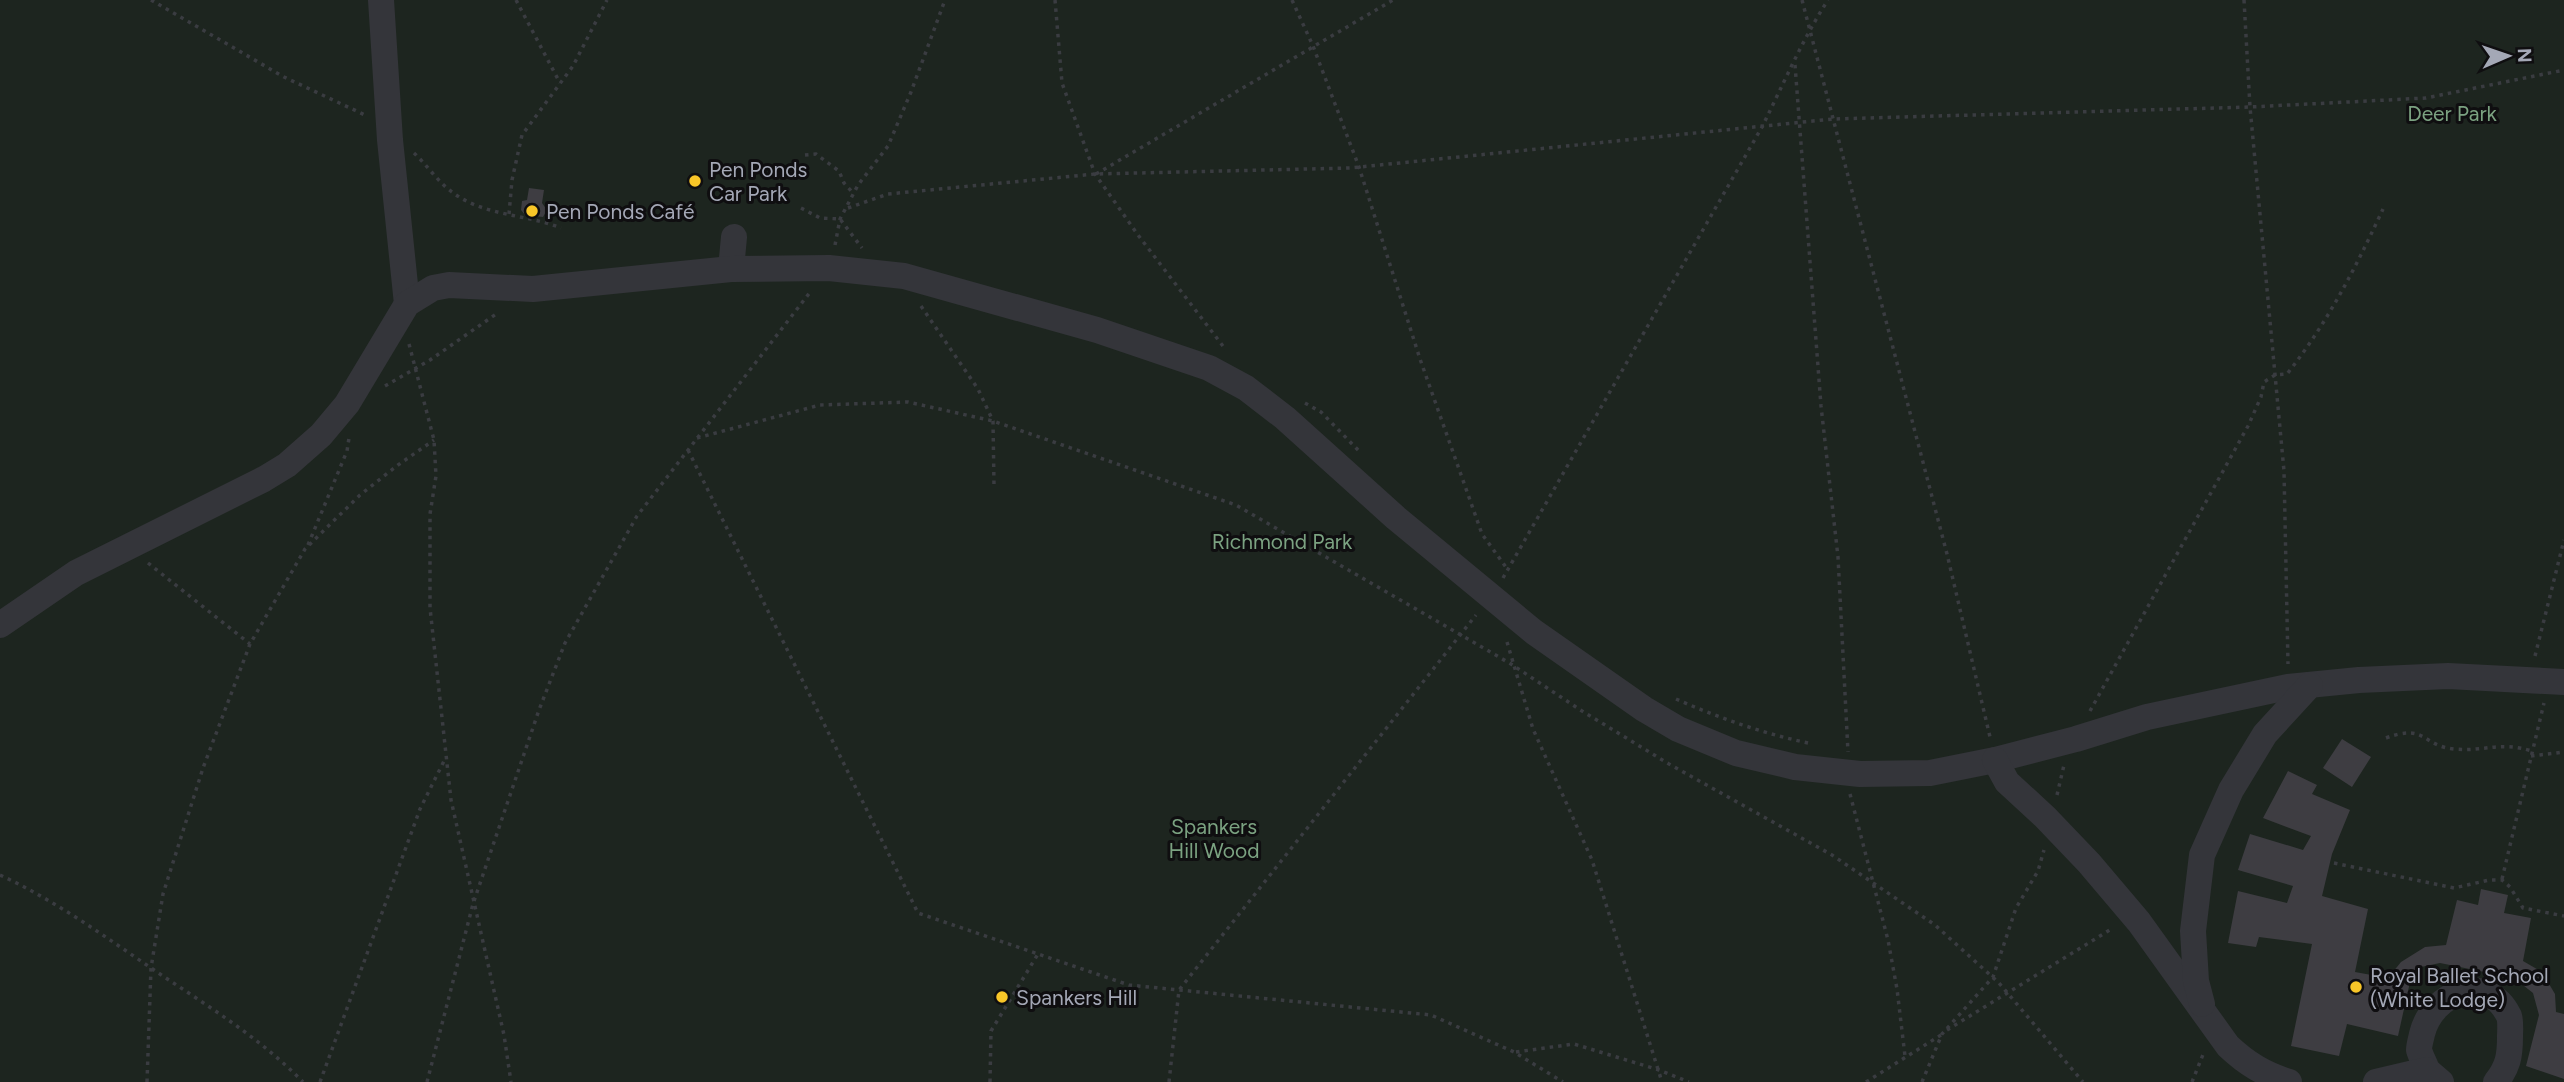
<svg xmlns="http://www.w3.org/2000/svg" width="2564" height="1082" font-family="Figtree,sans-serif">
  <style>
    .green { fill: #1d251f }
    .building { fill: #3e3d42 }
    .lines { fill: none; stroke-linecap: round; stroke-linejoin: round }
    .path { stroke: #3a3c41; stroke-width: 3.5; stroke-dasharray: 3.5 5; stroke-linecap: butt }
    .minor { stroke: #34353a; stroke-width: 26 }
    .poi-dot { fill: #f8c628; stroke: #0f0e10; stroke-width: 2.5 }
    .labels { text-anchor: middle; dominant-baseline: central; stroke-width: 6; stroke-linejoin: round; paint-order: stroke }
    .park-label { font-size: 21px; fill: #7ba281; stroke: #0f0e10 }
    .poi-label { font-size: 21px; fill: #a4a8b6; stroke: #0f0e10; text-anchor: start }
  </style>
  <rect width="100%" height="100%" fill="#131315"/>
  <!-- green -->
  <rect class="green" x="0" y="0" width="2564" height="1082"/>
  <!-- building -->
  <g class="building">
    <polygon points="529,188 544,190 542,203 547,210 543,217 525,215 521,210 522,201 527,200"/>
    <polygon points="2342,739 2371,757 2352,787 2323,768"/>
    <polygon points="2288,771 2317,785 2312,794 2350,810 2332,854 2322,896 2368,909 2355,972 2388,978 2401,962 2425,947 2446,945 2457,900 2478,905 2481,889 2508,895 2504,913 2531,918 2523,961 2542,972 2555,994 2556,1012 2564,1014 2564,1079 2526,1066 2539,1015 2533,993 2514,978 2440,963 2421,967 2410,982 2398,1036 2347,1024 2339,1056 2291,1046 2312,944 2259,937 2256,947 2228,943 2238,891 2287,903 2293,886 2238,870 2250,834 2303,850 2311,836 2263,818"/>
  </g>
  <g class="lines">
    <!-- path -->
    <g class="path">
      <polyline points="151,0 284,77 365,115"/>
      <polyline points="516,0 560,83"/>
      <polyline points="1055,0 1062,83 1095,174 1138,235 1226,350"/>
      <polyline points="1292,0 1313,46 1359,167 1420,359 1482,534 1508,570"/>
      <polyline points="1802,0 1947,554 1990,737"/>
      <polyline points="2244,0 2250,107 2284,471 2288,664"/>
      <polyline points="1795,65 1821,406 1838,557 1848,752"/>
      <path d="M 414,153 C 427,165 438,182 452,192 C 483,216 526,214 561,228"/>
      <polyline points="805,155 816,154 839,171 844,183 854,194"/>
      <polyline points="1096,174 1393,0"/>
      <polyline points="801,208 820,218 840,219 862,248"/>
      <polyline points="848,208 888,194 1095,174 1350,168 1833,119 2250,107 2426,98 2564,70"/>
      <polyline points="509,214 512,180 522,135 573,66 607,0"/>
      <polyline points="835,245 840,219 858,185 888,146 911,92 945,0"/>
      <polyline points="921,306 978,389 993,421 994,486"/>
      <polyline points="409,344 434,440 436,476 430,514 430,608 451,800 504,1035 511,1082"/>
      <polyline points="385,386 430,360 499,312"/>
      <polyline points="1305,403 1321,412 1359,451"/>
      <polyline points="697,438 820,405 908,402 993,421 1236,505 1511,664 1582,711 1669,764 1832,855 1935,925 1999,983 2083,1082"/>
      <polyline points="688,450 918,913 1129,985 1431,1015 1514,1052 1563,1082"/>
      <polyline points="308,545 347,451 349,438"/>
      <polyline points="148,563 250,644"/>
      <path d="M 1503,578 L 1762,127 C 1783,85 1802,40 1828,0"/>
      <polyline points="1507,642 1533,729 1592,860 1662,1082"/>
      <polyline points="2535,656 2564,540"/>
      <path d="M 1676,699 C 1719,718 1762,733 1808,743"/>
      <path d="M 2090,711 L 2248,426 L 2261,397 L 2264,382 L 2275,375 L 2287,374 C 2328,322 2355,269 2383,209"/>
      <path d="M 2386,738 C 2426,723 2422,746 2454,749 C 2484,752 2499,741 2532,751"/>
      <polyline points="2531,756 2564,752"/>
      <polyline points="1850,794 1888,940 1897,989 1905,1056"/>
      <polyline points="2057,795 2064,765"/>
      <polyline points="2334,863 2454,888 2489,880 2502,880 2510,887 2523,908 2564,916"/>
      <path d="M 0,875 C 56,901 104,936 154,970 C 206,1005 259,1037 303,1082"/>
      <polyline points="2502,879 2544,703"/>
      <polyline points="1947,1030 2113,928"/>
      <polyline points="1516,1052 1574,1044 1659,1070 1689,1082"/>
      <polyline points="147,1082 151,968 163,894 203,768 250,644 305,549 360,495 398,465 434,440"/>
      <polyline points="320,1082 420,809 445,759"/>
      <polyline points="427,1082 473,904 539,710 565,643 637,516 811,291"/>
      <polyline points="990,1082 991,1031 1038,954"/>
      <polyline points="1169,1082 1179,990 1476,615"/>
      <polyline points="1866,1082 1941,1035"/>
      <polyline points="1922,1082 1942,1034 1993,977 2016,908 2038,871 2044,850"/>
      <polyline points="2192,1082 2204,1052"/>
    </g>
    <!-- minor -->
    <g class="minor">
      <polyline points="381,0 390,140 407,304"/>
      <polyline points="731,269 734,237"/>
      <polyline points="0,625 76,573 264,479 287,465 321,435 347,404 407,304 433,288 449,285 533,289 731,269 829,268 904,276 1097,330 1209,368 1246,388 1285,418 1396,518 1534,632 1644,709 1678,729 1736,753 1795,767 1860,774 1930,773 1995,760 2076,739 2147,717 2288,687 2359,680 2448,676 2564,682"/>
      <path d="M 1995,760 L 2007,782 L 2045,817 L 2089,863 L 2139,922 L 2228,1046 C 2247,1064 2264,1074 2289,1082"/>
      <polyline points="2202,1004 2196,981 2193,931 2202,855 2231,790 2265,734 2310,685"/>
      <path d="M 2427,1070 C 2425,1064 2421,1057 2419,1050 C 2419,1045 2421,1039 2422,1034 C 2432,993 2486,970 2509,1016 C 2511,1022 2510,1031 2510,1037 C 2510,1056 2508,1067 2496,1082"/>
      <polyline points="2376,1082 2427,1070 2441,1082"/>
    </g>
  </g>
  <!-- markers -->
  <g class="poi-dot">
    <circle cx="695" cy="181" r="7"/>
    <circle cx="532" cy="211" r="7"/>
    <circle cx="2356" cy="987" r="7"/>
    <circle cx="1002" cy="997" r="7"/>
  </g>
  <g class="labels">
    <!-- park labels -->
    <g class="park-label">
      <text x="2452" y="113">Deer Park</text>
      <text x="1282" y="541">Richmond Park</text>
      <text x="1214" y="826">Spankers<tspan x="1214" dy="24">Hill Wood</tspan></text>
    </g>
    <!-- poi labels -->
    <g class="poi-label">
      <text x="709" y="169">Pen Ponds<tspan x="709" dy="24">Car Park</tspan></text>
      <text x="546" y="211">Pen Ponds Café</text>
      <text x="2370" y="975">Royal Ballet School<tspan x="2370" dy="24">(White Lodge)</tspan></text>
      <text x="1016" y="997">Spankers Hill</text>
    </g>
  </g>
  <!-- north arrow -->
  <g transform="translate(2508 56) rotate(88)" stroke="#0f0e10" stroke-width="5" paint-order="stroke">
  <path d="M0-5L12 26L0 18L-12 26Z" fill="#a4a8b6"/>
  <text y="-10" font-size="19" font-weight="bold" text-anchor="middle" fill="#a4a8b6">N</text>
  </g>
</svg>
